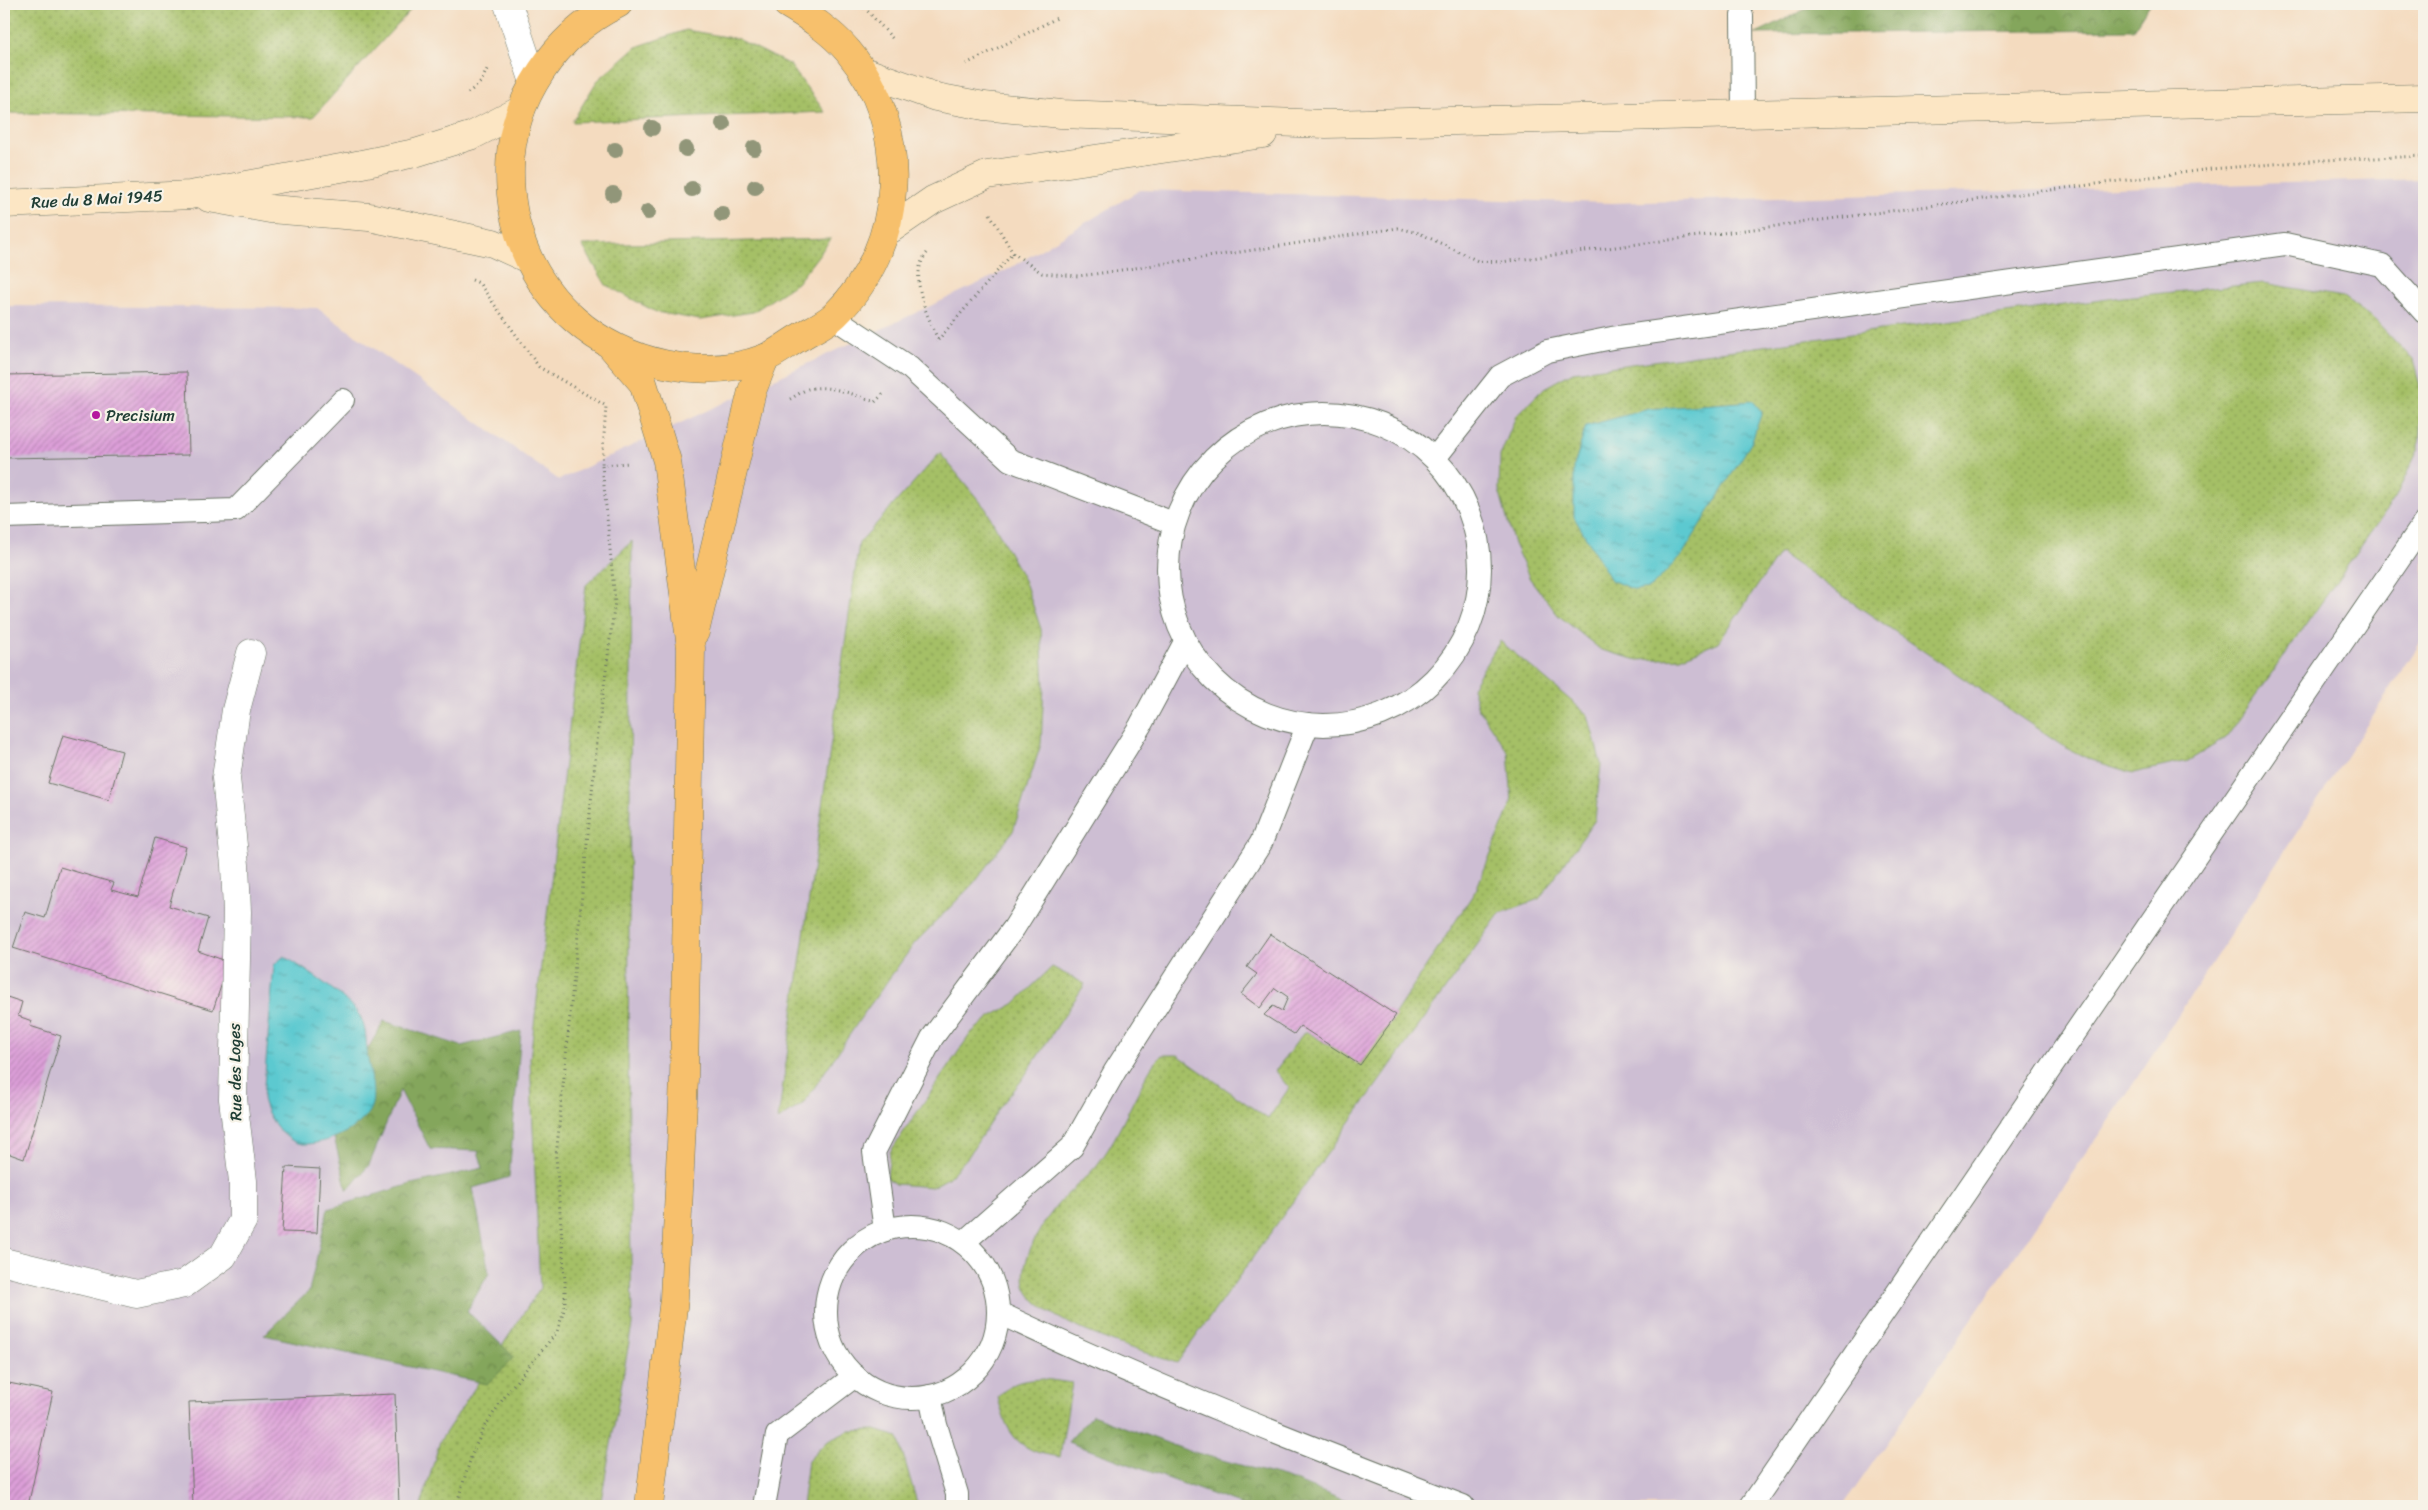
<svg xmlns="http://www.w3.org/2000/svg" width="2428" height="1510" font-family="Sriracha,sans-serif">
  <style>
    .industrial { fill: #cdbed3 }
    .grass { fill: url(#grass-dots); stroke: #627e4d }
    .forest { fill: url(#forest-crowns); stroke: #527248 }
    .water { fill: url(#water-ripples); stroke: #3e8382 }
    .building { fill: url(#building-hatch) }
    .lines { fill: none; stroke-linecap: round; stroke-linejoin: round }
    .service-casing { stroke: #6a7465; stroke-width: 24 }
    .minor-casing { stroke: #6a7465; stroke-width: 29 }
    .secondary-casing { stroke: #6a7465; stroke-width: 29 }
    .primary-casing { stroke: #6a7465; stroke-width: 29 }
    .path { stroke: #6a7465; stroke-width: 3; stroke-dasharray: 1 4; stroke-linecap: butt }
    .service { stroke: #fff; stroke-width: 22 }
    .minor { stroke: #fff; stroke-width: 28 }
    .secondary { stroke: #fce6c4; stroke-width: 28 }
    .primary { stroke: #f7c06c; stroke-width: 28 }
    .tree { fill: #919679 }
    .poi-dot { fill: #b5179e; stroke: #f7f3e8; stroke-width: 2 }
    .labels { text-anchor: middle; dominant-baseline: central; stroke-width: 4.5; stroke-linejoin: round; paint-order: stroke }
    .street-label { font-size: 16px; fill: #1f3d34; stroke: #f7f3e8 }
    .poi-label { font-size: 16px; fill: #1f3d34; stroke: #f7f3e8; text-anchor: start }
  </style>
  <defs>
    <pattern id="grass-dots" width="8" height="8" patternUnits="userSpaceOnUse" patternTransform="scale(1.25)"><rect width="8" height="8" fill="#a5c066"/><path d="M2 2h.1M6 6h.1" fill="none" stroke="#869d55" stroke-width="1.8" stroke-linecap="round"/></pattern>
    <pattern id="forest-crowns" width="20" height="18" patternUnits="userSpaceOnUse" patternTransform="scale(1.25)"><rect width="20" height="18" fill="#84a65b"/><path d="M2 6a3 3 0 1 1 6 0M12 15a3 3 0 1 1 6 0" fill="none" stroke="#6b884c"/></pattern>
    <pattern id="water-ripples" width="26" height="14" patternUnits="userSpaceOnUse" patternTransform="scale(1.25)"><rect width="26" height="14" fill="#5cc9d0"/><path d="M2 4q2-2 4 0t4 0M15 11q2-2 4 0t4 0" fill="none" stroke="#4ba4aa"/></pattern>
    <pattern id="building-hatch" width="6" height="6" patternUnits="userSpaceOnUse" patternTransform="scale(1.25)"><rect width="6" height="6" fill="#dd9fd9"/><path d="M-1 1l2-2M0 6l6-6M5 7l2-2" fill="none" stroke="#b383b1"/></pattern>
  </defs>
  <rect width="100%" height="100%" fill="#f7f3e8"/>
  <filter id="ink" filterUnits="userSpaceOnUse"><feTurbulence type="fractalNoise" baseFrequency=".02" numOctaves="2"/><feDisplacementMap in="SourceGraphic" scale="10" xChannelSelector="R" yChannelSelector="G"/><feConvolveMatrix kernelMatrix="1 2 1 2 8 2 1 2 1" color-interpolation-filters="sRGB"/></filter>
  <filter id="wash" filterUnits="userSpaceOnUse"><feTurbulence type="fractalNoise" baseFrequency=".0096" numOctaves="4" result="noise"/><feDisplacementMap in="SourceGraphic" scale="20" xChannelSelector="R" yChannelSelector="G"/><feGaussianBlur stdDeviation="1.12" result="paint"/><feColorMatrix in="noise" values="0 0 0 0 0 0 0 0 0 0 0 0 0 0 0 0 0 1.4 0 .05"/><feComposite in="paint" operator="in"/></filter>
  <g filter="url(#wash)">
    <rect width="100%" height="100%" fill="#f4dbbf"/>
    <!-- industrial -->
    <polygon class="industrial" points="2424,179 2424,637 2122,1101 1843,1506 4,1506 4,306 317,308 559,480 1007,270 1140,190 1612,203"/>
    <!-- grass -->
    <g class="grass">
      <polygon points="4,4 416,4 313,117 4,113"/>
      <polygon points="686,30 738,39 790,65 825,112 572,122 597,81 636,47"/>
      <polygon points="831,239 797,283 753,312 700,320 656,312 606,285 582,245"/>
      <polygon points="2264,283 2343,297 2375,320 2413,360 2422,394 2419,448 2395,498 2226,738 2188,761 2133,773 2091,760 2061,745 1780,553 1719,642 1681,658 1638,660 1601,650 1558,615 1530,579 1514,544 1499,490 1500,456 1516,416 1544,388 1573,372 2123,297"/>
      <polygon points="940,453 986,509 1025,582 1041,629 1044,686 1041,744 1013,831 973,884 914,944 860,1019 804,1103 778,1120 859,543"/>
      <polygon points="632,541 628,1063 632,1325 600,1506 421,1506 440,1441 540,1288 530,1059 586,585"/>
      <path d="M 1500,641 L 1588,715 L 1601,764 L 1595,820 L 1539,899 L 1500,913 L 1177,1363 C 1144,1352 1033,1321 1025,1285 C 1020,1262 1038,1230 1052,1212 C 1064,1194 1083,1182 1097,1165 C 1113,1145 1124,1120 1136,1096 C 1144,1082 1149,1066 1162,1055 L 1178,1055 L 1268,1119 L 1289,1088 L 1275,1071 L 1305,1031 L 1360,1063 L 1394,1015 L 1476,890 L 1512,801 L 1508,752 L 1478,708 L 1472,687 Z"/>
      <polygon points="1052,967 1085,984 1022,1080 1000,1107 968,1157 948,1178 932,1187 895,1184 887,1178 890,1152 971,1033 990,1017 1014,1004"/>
      <path d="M 1044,1379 L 1072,1383 L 1060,1457 C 1051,1455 1038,1454 1030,1449 C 1009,1439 1003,1418 998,1397 C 1012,1381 1024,1380 1044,1379 Z"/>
      <polygon points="875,1430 898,1437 918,1506 802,1506 808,1461 826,1442 849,1431"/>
    </g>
    <!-- forest -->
    <g class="forest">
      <polygon points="1816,4 2150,4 2133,30 1754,34"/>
      <polygon points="384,1021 461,1046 521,1031 509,1177 473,1188 489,1273 467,1311 514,1357 488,1384 264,1335 309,1291 328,1209 411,1184 483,1168 478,1151 430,1149 400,1090 369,1165 347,1191 329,1116"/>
      <polygon points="1092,1415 1186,1450 1287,1478 1358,1506 1244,1506 1068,1442"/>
    </g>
    <!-- water -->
    <g class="water">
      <polygon points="1753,401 1762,412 1751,443 1682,555 1650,588 1635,590 1611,580 1574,517 1574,466 1586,426 1649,409"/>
      <path d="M 284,956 C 304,969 350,998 361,1018 C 367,1030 366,1046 368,1059 C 370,1073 375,1090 372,1104 C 366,1127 329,1143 307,1144 C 286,1146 266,1116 263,1098 L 274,965 Z"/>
    </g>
    <g id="blocks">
      <!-- building -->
      <g class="building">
        <polygon points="187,372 189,455 4,458 4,375"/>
        <polygon points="63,735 122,751 109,800 48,783"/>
        <polygon points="155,838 186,847 169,906 208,918 198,951 229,962 213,1010 13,948 25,912 45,918 60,867 114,883 111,890 138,897"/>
        <polygon points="1270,934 1396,1015 1360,1065 1300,1026 1294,1034 1264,1015 1273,1006 1282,1011 1288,997 1275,988 1260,1008 1241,994 1257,974 1247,967"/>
        <polygon points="4,996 22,1002 18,1016 32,1021 30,1026 61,1036 24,1159 4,1152"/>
        <polygon points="286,1167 320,1169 317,1233 282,1232"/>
        <polygon points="4,1382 53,1392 28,1506 4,1506"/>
        <polygon points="395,1394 399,1506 193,1506 189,1402"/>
      </g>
    </g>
  </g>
  <g filter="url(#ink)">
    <use href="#blocks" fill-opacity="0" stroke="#6a7465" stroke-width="1"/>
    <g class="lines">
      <!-- service casing -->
      <g class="service-casing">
        <g id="service">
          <polyline points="1742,16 1743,114"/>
          <polyline points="833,317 910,368 1010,460 1173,523"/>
          <circle cx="1324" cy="569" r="156"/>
          <polyline points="1435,458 1500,376 1547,351 1612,338 2285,244 2382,265 2424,312"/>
          <polyline points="4,517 236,510 343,400"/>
          <circle cx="912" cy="1312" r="86"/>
          <polyline points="885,1230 874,1152 932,1038 1014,928 1140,726 1185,642"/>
          <polyline points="964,1242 1072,1147 1115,1071 1261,843 1308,724"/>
          <path d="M 999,1313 C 1151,1385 1307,1446 1463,1506"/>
          <polyline points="930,1396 936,1425 957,1494 957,1506"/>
          <polyline points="764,1506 777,1435 855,1376"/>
          <polyline points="1751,1506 2424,523"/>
        </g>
      </g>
      <!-- minor casing -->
      <g class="minor-casing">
        <g id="minor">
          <polyline points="508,4 534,82"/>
          <polyline points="4,1262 136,1294 184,1284 223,1256 243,1220 243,1181 233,1099 237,912 235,865 226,778 236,710 251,653"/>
        </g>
      </g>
      <!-- secondary casing -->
      <g class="secondary-casing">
        <g id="secondary">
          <polyline points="863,71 936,97 984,106 1061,114 1326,124 2424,98"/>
          <polyline points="209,198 270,209 369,217 493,243 528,259"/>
          <polyline points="4,204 190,195 352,166 415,153 473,135 521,110"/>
          <polyline points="885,233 933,200 987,175 1263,134"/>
        </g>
      </g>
      <!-- primary casing -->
      <g class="primary-casing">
        <g id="primary">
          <path d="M 618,4 C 556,34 511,99 510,169 C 509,227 531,282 575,320 C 624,363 702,382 765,358 C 777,353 789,343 800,337 C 811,330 826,324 835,315 C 907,245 912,128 848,51 C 831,31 809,17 787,4"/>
          <polyline points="611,346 643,383 667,461 691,648 684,1079 674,1299 649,1506"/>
          <polyline points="695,632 752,391 765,358"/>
        </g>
      </g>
      <!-- path -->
      <g class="path">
        <polyline points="861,4 894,40"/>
        <polyline points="966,64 1059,17"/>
        <polyline points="468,93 481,82 488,67"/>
        <polyline points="990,214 1013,253 1042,273 1078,276 1095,274 1398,228 1419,233 1478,261 1501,262 2211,169 2324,160 2424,156"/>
        <path d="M 927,253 C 907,277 928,316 938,340 L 936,342"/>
        <polyline points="472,280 479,283 539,367 606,406 602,465"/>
        <polyline points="938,340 1013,253"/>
        <path d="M 790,399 C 796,396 802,391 808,389 C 830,384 855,395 875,402 L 885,392"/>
        <polyline points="456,1506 472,1454 485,1426 509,1390 557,1332 565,1307 565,1282 556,1157 598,732 615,601 602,465 629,463"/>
      </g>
      <!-- service -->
      <use href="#service" class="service"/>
      <!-- minor -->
      <use href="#minor" class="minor"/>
      <!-- secondary -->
      <use href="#secondary" class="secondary"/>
      <!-- primary -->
      <use href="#primary" class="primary"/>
    </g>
    <!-- trees -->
    <g class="tree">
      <circle cx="723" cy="124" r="8"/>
      <circle cx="652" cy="128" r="8"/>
      <circle cx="754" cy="148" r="8"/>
      <circle cx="686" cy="149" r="8"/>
      <circle cx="615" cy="150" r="8"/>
      <circle cx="755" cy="187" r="8"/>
      <circle cx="692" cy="189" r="8"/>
      <circle cx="613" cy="194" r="8"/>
      <circle cx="648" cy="212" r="8"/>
      <circle cx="722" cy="214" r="8"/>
    </g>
  </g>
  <!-- markers -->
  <circle class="poi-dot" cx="96" cy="415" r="5"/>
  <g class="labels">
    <!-- street labels -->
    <g class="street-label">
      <text transform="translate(97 199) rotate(-3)">Rue du 8 Mai 1945</text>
      <text transform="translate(235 1072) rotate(-91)">Rue des Loges</text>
    </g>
    <!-- poi labels -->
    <g class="poi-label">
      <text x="106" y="415">Precisium</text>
    </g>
  </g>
  <!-- margin -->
  <rect width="2428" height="1510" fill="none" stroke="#f7f3e8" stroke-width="20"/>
</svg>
